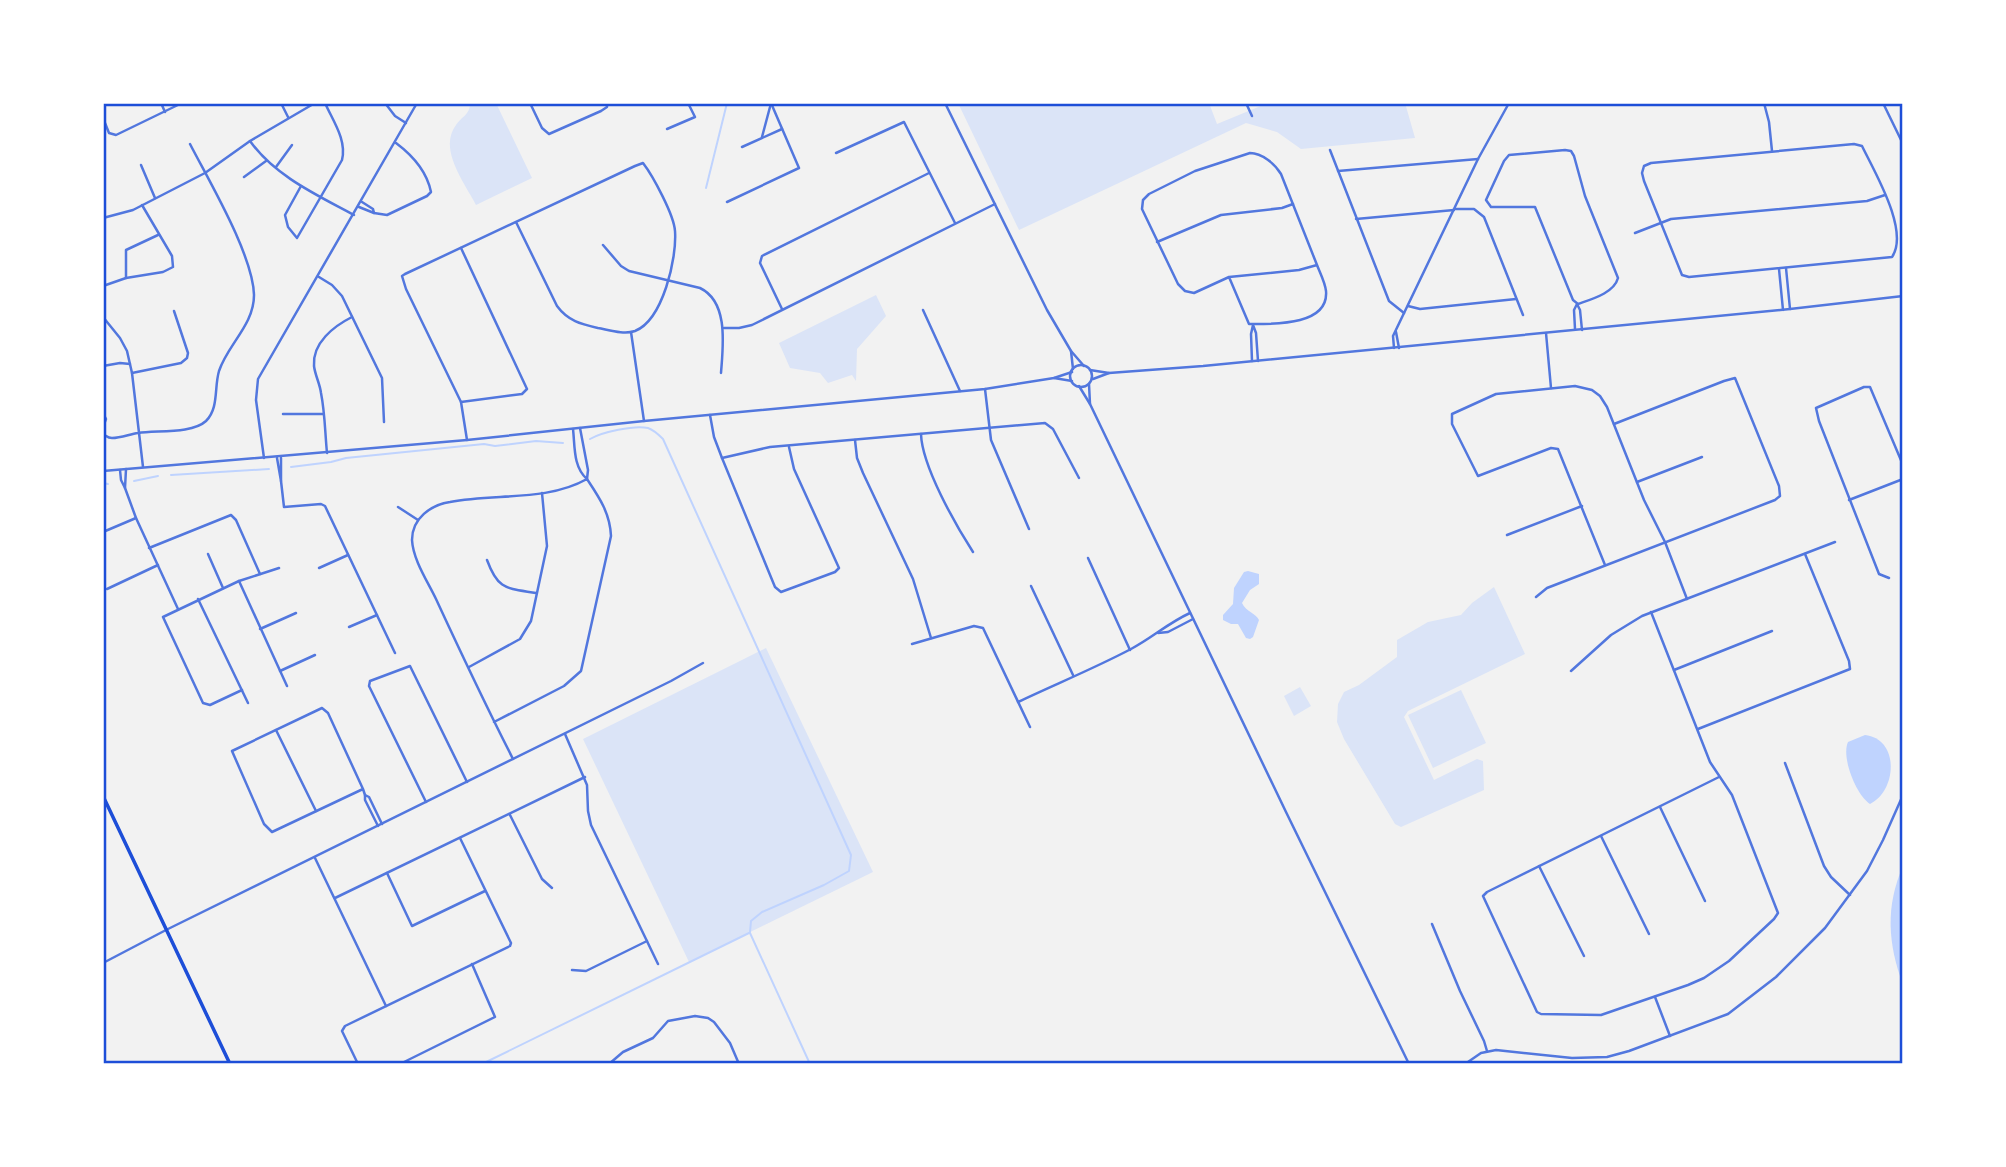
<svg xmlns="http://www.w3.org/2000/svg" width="2006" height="1167" font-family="Commissioner,sans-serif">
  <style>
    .green { fill: #dbe4f7 }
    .water { fill: #bfd3fe }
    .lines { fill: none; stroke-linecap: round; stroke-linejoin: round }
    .stream { stroke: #bfd3fe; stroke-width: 2 }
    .minor { stroke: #5277de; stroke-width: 2.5 }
    .tertiary { stroke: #5277de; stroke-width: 2.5 }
    .secondary { stroke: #1d4ed8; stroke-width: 3.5 }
    .neatline { fill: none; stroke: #1d4ed8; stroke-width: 2.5 }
  </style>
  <rect width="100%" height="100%" fill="#f2f2f2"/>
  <!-- green -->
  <g class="green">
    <path d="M 470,103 L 496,103 L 532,178 L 476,205 C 464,182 438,149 456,125 C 462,116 470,115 470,103 Z"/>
    <polygon points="958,103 1209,103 1217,124 1268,103 1405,103 1415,138 1301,149 1277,132 1246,123 1019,230"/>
    <polygon points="876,295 886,316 857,349 856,381 852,375 828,383 820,373 790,368 779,343"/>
    <polygon points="1494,587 1525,654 1408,711 1404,717 1434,780 1477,759 1483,761 1484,790 1401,827 1395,824 1344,739 1337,722 1338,704 1344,692 1359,685 1397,657 1397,640 1428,622 1461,615 1472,603"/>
    <polygon points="766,648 873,872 689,962 583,739"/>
    <polygon points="1300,687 1311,706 1294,716 1284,696"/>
    <polygon points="1461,690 1486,743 1433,768 1408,715"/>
  </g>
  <!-- water -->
  <g class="water">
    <path d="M 1248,571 L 1259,574 L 1259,584 L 1250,590 L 1242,603 C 1246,612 1256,613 1259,620 L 1253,637 L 1250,639 L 1246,638 L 1238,624 L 1231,624 L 1223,620 L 1223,615 L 1233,604 L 1234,588 L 1244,572 Z"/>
    <path d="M 1865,735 C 1900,739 1897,791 1870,804 C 1856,795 1841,757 1848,742 Z"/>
    <path d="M 1903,866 L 1903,985 C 1888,944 1885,907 1903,866 Z"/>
  </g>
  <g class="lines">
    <!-- stream -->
    <g class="stream">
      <polyline points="706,188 727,103"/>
      <path d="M 590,439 C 602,432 634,425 648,428 C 654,430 659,435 663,439 L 851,855 L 849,871 L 824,885 L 762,912 L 751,921 L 750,932"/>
      <polyline points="291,467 331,462 346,458 484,444 495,446 536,441 563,443"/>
      <polyline points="171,475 269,469"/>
      <polyline points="134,481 158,476"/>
      <polyline points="103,483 108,484"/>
      <polyline points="750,933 810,1064"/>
      <polyline points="482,1064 749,933"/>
    </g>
    <!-- minor -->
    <g class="minor">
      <polyline points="161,103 165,112"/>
      <polyline points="281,103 288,117"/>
      <polyline points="385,103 395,116 406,123"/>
      <polyline points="530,103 542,128 549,134 601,111 607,107 607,103"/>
      <polyline points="1246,103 1252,116"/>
      <polyline points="1653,103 1661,103"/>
      <polyline points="1764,103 1769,122 1772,151"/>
      <polyline points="103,118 109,133 116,135 182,103"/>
      <polyline points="667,129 695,117 688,103"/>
      <polyline points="762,137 770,107"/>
      <path d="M 250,141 C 275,176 317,195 354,215"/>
      <path d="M 1854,144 L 1862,146 C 1874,171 1910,231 1892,257 L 1689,277 L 1682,275 L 1644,181 L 1642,173 L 1644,166 L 1651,163 Z"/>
      <polyline points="742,147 782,129"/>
      <polyline points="1330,150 1389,301 1404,313"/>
      <path d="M 1565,150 L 1571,151 L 1574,156 L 1585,196 L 1618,278 C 1614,293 1592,299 1578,304 L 1573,300 L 1535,207 L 1491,207 L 1486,200 L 1504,161 L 1509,155 Z"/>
      <polyline points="836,153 904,122 955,223"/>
      <polyline points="141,165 155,198"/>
      <polyline points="276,167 292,145"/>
      <polyline points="1338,171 1478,159"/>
      <polyline points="244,177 266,161"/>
      <path d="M 301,186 L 285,215 L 288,227 L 297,238 L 342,160 C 347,140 333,121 325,103"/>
      <polyline points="727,202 799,168 771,103"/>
      <polyline points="359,207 374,213 373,209 362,202"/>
      <polyline points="1456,209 1474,209 1484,217 1523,315"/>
      <path d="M 374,213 L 387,215 L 427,196 L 431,192 C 427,172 412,155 396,143"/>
      <polyline points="103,218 133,210 205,173 250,141 315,103"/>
      <polyline points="1356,219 1454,210"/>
      <polyline points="1635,233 1671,219 1867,201 1885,195"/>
      <polyline points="1157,242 1221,215 1282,208 1293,204"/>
      <path d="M 603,245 L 621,266 L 629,271 L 700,288 C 729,302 723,346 721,373"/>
      <polyline points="461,248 527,389 522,394 461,402"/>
      <polyline points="1786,268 1790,309"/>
      <polyline points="1779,269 1783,310"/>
      <polyline points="319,277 332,285 342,296 382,378 384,422"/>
      <path d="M 1229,277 L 1249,324 C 1273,324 1329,326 1326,291 C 1325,282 1320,273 1317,265 L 1281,174 C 1275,164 1262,153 1250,153 L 1195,171 L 1149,194 L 1143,200 L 1142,209 L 1178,284 L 1185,291 L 1194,293 L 1229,277 L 1299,270 L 1317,265"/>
      <polyline points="126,278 126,250 158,235"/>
      <polyline points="103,286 126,278 163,272 173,267 172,256 142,205"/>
      <polyline points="1408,306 1420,309 1516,299"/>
      <polyline points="782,309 760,263 762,256 929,173"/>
      <polyline points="923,310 960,391"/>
      <polyline points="103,317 120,338 127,351 132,373 143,467"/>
      <polyline points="724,328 739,328 752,325 995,204"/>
      <polyline points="1575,329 1574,310 1577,304 1580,310 1582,330"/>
      <polyline points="631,332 644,421"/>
      <polyline points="1396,332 1399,348"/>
      <polyline points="1546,333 1551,388"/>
      <polyline points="1394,348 1393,336 1478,159 1509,103"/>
      <polyline points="1252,361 1251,334 1253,325 1256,333 1258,361"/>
      <polyline points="103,366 120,363 130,364"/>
      <polyline points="132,373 181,363 187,358 188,353 174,311"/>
      <polyline points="985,389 991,440 1029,529"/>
      <polyline points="103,413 106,419 103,427"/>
      <polyline points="283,414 323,414"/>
      <polyline points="710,415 714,437 722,458 775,587 781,592 835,572 839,568 794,469 789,447"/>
      <path d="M 573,429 C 575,446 573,467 587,479 L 588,470 L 580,428"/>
      <path d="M 103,434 C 107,436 107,438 112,438 C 121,438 130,434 138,433 C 156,430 192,434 206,421 C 219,408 214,388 219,371 C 228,344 254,325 254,295 C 253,255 209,181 190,144"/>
      <path d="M 921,434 C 922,466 955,524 973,552"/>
      <path d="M 467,440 L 461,402 L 406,289 L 402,276 L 405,274 L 635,166 L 643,163 C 653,176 674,215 675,231 C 677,258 663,320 635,331 C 624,335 609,330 598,328 C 581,324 568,321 557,306 L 516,222"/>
      <polyline points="855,440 857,458 863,473 913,579 931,638"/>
      <path d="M 327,453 C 325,433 325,413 321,393 C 320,384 315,375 314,366 C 312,343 334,326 352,317"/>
      <polyline points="264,458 256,400 258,379 417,103"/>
      <polyline points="277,458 281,481 281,458"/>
      <polyline points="722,458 770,447 1045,423 1053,429 1079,478"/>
      <polyline points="120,470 121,480 125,488 126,469"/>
      <polyline points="281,481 284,507 321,504 325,506 395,653"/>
      <polyline points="1637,482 1702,457"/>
      <polyline points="125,488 136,518 178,609"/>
      <polyline points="1849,500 1903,479"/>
      <polyline points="398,507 418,520"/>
      <polyline points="103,532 136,518"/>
      <polyline points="1507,535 1582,506"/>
      <polyline points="149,548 231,515 236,520 260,574"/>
      <polyline points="208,554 223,588"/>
      <polyline points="1088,558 1130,650"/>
      <path d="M 487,560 C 498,590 506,588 536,593"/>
      <polyline points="1605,565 1558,449 1551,448 1478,476 1452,424 1452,414 1496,394 1575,386 1592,390 1600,396 1607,407 1644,500 1665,542 1687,599"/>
      <polyline points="319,568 348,555"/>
      <polyline points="1889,578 1879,574 1819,421 1816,408 1864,387 1870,387 1903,465"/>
      <polyline points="239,581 287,686"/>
      <polyline points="1031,586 1073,675"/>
      <polyline points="107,589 158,565"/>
      <polyline points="1536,597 1547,588 1775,500 1780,496 1779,486 1735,378 1724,381 1614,424"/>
      <polyline points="198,599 248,703"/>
      <polyline points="1651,612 1710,762 1732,795 1778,913 1774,919 1729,961 1704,978 1688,985 1601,1015 1541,1014 1537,1012 1483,896 1487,892 1719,777"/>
      <polyline points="349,627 377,615"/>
      <polyline points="260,629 296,613"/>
      <polyline points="1158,633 1168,632 1193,619"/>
      <polyline points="912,644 974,626 983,628 1030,727"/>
      <polyline points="469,667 520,639 531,621 547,546 542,493"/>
      <polyline points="1674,670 1772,631"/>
      <polyline points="280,671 315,655"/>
      <polyline points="1571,671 1611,635 1642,616 1835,542"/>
      <polyline points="242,690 210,705 203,703 163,617 239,581 279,568"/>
      <path d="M 1018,702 C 1056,684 1095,668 1131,649 C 1152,638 1168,623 1190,613"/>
      <path d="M 494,722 L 564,686 L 581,671 L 611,536 C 610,513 599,497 587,479 C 546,502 495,493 450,502 C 431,505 412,518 412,540 C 413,560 428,582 436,599 C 461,653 486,706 513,759"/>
      <polyline points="1698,729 1850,669 1849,661 1805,554"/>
      <polyline points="276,730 316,811"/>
      <polyline points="565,734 587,785 588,811 591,825 658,964"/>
      <polyline points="1785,763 1824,866 1831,877 1850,895"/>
      <polyline points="363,789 272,832 264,824 232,751 322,708 328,713 363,789 365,795"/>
      <polyline points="426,802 369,686 370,681 410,666 467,782"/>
      <polyline points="1660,807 1705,901"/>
      <polyline points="510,815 542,879 552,888"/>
      <polyline points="378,826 365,800 365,795 369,797 382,824"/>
      <polyline points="1601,836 1649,934"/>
      <polyline points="315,858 386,1006"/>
      <polyline points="1539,866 1584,956"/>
      <polyline points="387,873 412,926 485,891"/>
      <polyline points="335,898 585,777"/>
      <polyline points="1432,924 1460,991 1484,1041 1487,1051"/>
      <polyline points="168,929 671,681 703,663"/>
      <polyline points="572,970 586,971 647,941"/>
      <polyline points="1655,997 1670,1036"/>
      <polyline points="358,1064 342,1031 345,1026 510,946 511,943 460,838"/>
      <polyline points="400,1064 495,1017 472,964"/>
      <polyline points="609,1064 623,1052 653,1038 668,1021 695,1016 708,1018 714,1022 730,1043 739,1064"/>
    </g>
    <!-- tertiary -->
    <g class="tertiary">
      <polyline points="945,103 1047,310 1071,351 1084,366"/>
      <polyline points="1883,103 1903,144"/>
      <polyline points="1071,351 1073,369"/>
      <circle cx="1081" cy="376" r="11"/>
      <polyline points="1090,370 1109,373 1203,366 1790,309 1903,296"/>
      <polyline points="1054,378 1072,381"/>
      <polyline points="1093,379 1109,373"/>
      <polyline points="1089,384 1090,404"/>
      <polyline points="1079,386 1090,404 1286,812 1409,1064"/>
      <polyline points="103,471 467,440 644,421 985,389 1054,378 1072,372"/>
      <polyline points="103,963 166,930"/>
      <polyline points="1465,1064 1481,1053 1496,1050 1572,1058 1607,1057 1629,1051 1728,1014 1776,977 1825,928 1867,871 1883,840 1903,795"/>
    </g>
    <!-- secondary -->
    <polyline class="secondary" points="103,796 230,1064"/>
  </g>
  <!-- border -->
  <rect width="2006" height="1167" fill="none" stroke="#ffffff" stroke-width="210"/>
  <rect x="105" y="105" width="1796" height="957" class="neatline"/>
</svg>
